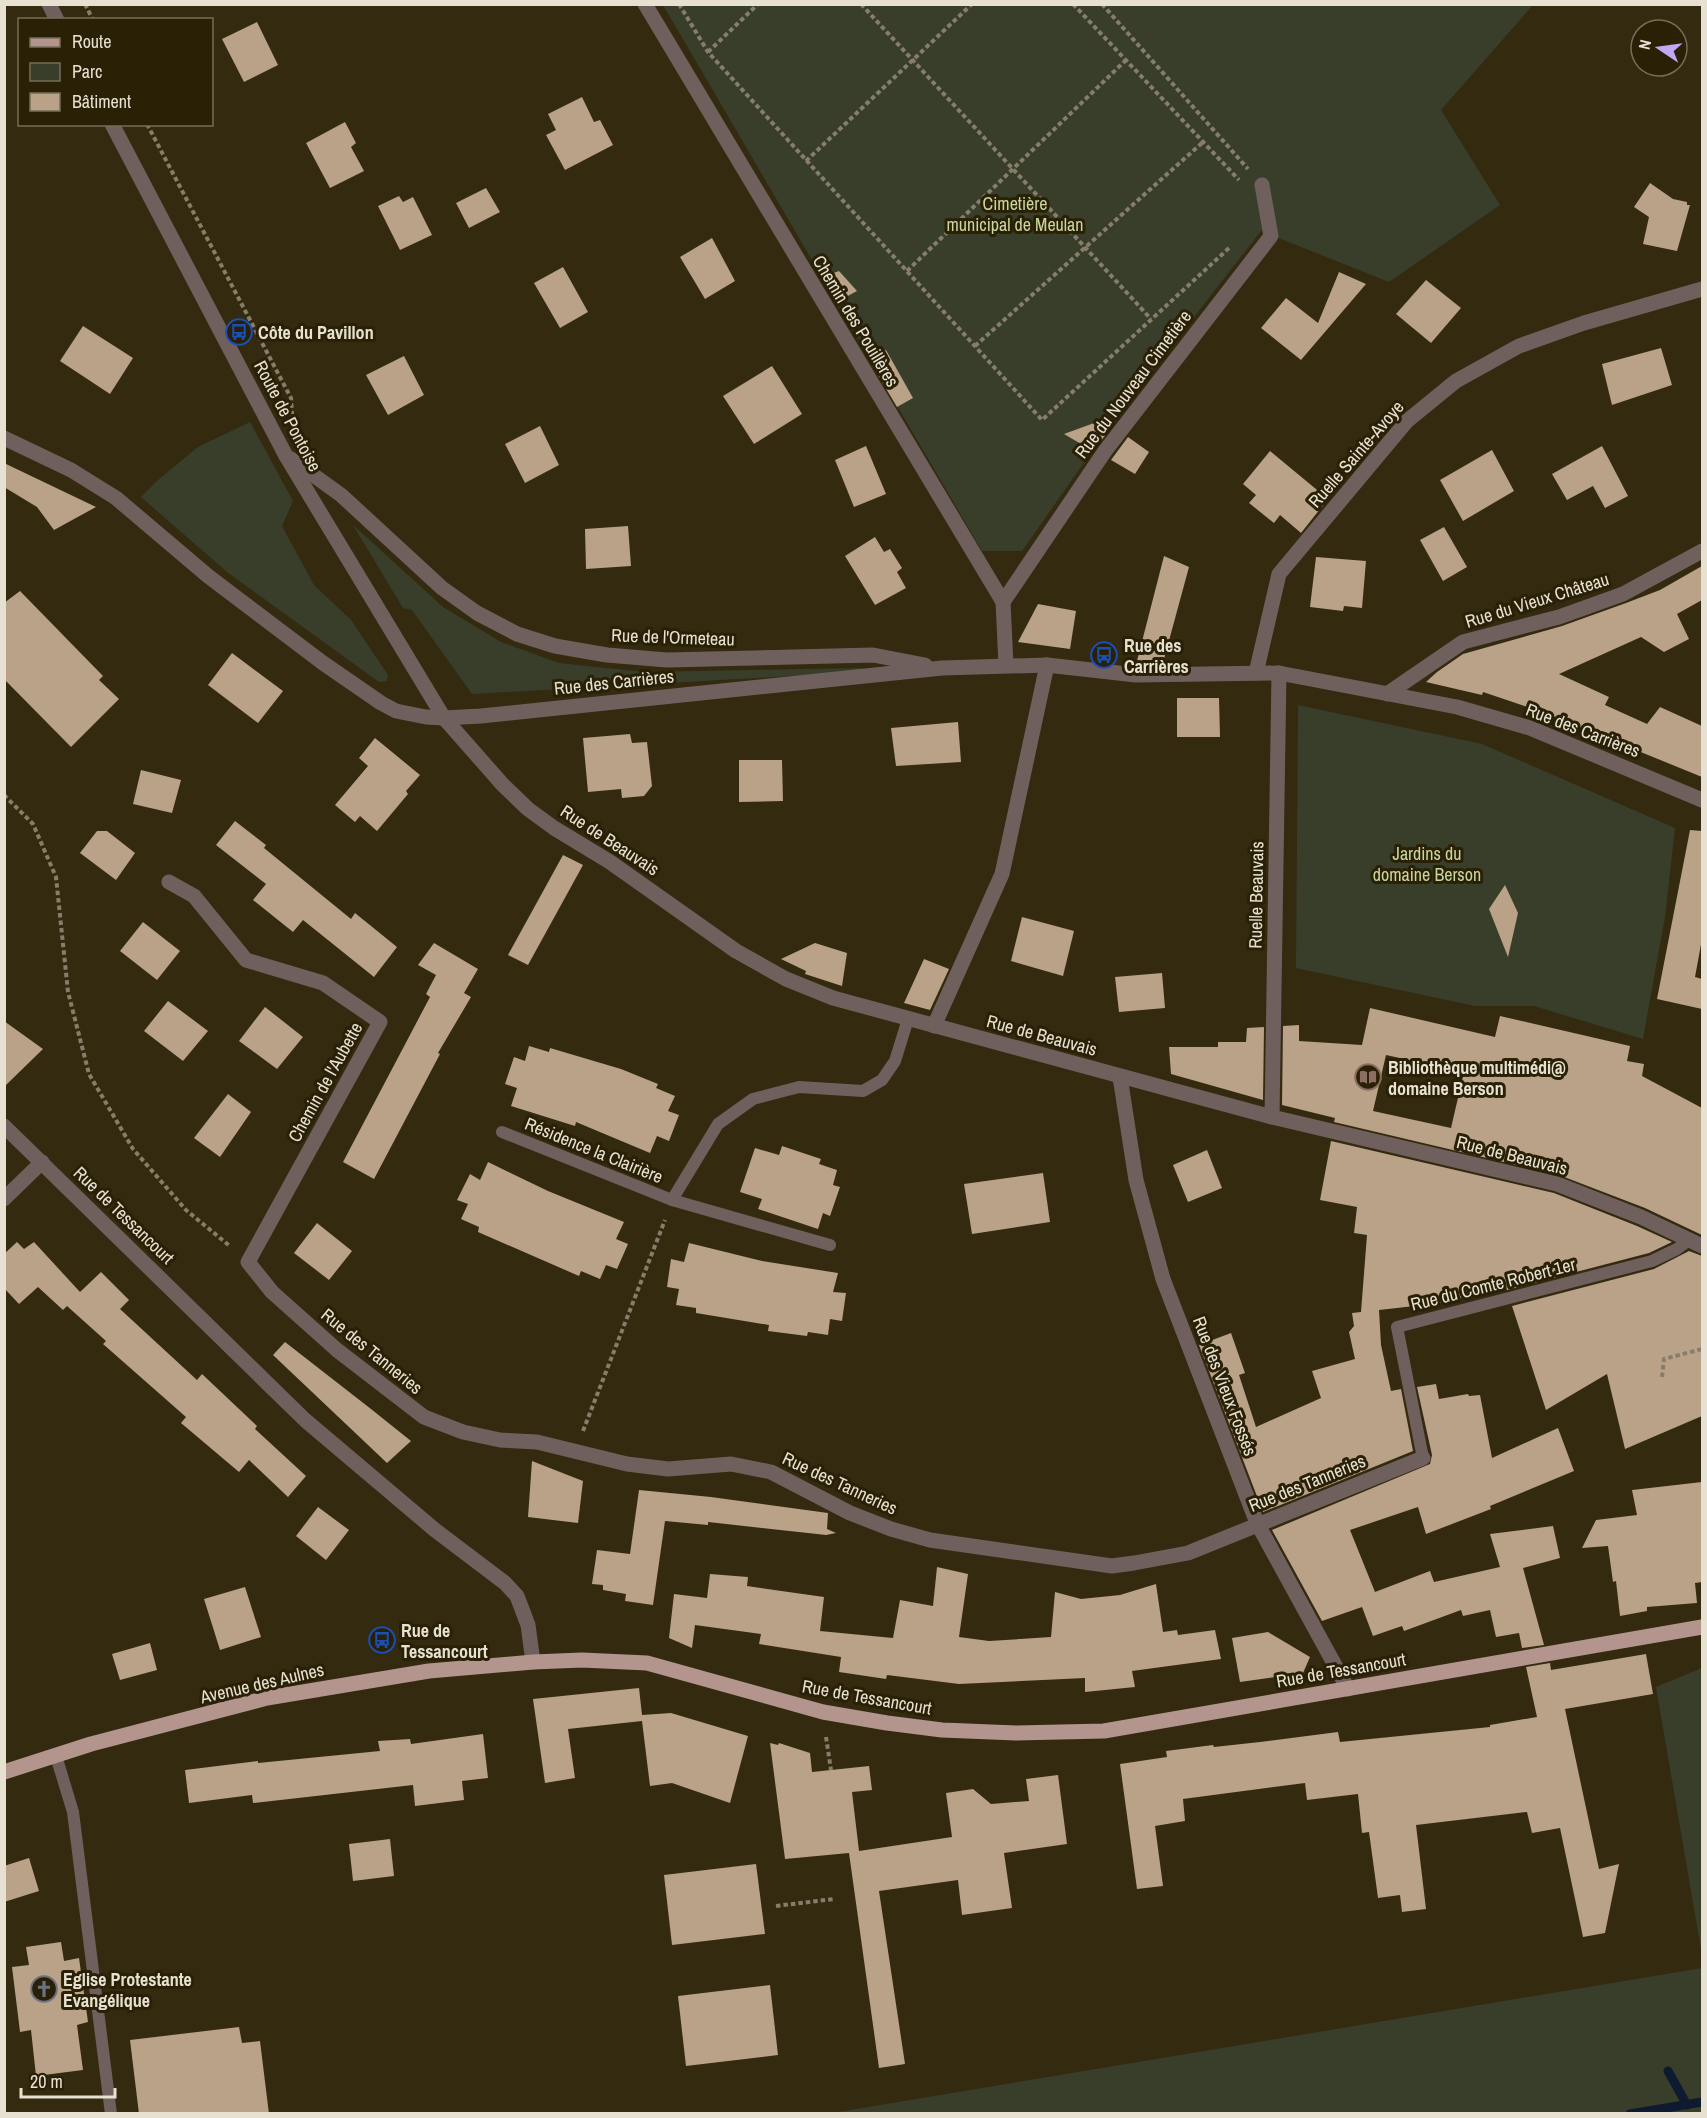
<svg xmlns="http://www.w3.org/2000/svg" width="1707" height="2118" font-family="'Archivo Narrow',sans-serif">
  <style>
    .green { fill: #393e2b }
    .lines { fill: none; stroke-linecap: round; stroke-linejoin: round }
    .stream { stroke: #0d1a2f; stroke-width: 9 }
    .building { fill: #b9a287; fill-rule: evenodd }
    .path { stroke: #867e6a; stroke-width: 4; stroke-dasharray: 4.5 3; stroke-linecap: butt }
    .service { stroke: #70605d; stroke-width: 12 }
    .minor { stroke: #70605d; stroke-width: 15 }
    .primary { stroke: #b4958d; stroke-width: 15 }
    .labels { text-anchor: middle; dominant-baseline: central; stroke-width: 6; stroke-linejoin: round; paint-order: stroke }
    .park-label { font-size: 18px; fill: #c9d79e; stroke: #292006 }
    .street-label { font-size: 18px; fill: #e7e1d2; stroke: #292006 }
    .poi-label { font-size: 18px; font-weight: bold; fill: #e7e1d2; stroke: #292006; text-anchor: start }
  </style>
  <rect width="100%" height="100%" fill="#332a10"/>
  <!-- green -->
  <g class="green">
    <polygon points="663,5 1533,5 1441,110 1500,205 1389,282 1261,231 1116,417 1022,551 982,551"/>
    <polygon points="250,422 293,501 282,526 314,585 351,620 388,675 387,681 379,682 227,572 141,497 158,480 198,447"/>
    <polygon points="353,525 443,607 501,642 559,663 644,672 863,668 862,672 472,694 412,610 403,608"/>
    <polygon points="1298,705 1482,744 1675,828 1665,917 1643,1039 1534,1006 1475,1006 1296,968"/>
    <polygon points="1702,1668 1702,1955 1656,1687"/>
    <polygon points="1702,1968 1702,2113 832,2113"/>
  </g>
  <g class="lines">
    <!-- stream -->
    <g class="stream">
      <polyline points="1668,2071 1687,2105"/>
      <polyline points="1630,2114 1702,2102"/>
    </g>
  </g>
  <!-- building -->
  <g class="building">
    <polygon points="257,22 278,65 244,82 222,39"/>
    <polygon points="582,97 594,122 600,120 613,145 565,170 546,135 556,130 548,114"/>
    <polygon points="345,122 356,143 351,147 364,171 330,188 306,143"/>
    <polygon points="1650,183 1673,199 1687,202 1687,205 1690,205 1677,251 1643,244 1649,217 1634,207"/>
    <polygon points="486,188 500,212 469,228 456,203"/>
    <polygon points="399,196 403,202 413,197 432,235 400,250 378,206"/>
    <polygon points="712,238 735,281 705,299 680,257"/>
    <polygon points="563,267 588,312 560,328 534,283"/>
    <polygon points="839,271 857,291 835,303 820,278"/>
    <polygon points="1339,272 1366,284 1301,360 1261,328 1286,298 1318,323"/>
    <polygon points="1426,280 1461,308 1431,343 1396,314"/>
    <polygon points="83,326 133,358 110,394 60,361"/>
    <polygon points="1661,348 1672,385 1612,405 1602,364"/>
    <polygon points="886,350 913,398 897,407 869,360"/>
    <polygon points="404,356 424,395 388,415 366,375"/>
    <polygon points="772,366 802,414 754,444 723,396"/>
    <polygon points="1105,419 1113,425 1093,451 1064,434"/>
    <polygon points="540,426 559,465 525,483 505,444"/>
    <polygon points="1128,437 1149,452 1135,474 1111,460"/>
    <polygon points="866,446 886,494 854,507 835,460"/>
    <polygon points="1602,446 1628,496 1605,508 1593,486 1567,500 1552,474"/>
    <polygon points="1492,450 1514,491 1463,521 1440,480"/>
    <polygon points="1270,451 1328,499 1301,533 1280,515 1274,523 1249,503 1256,495 1243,484"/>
    <polygon points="4,463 96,507 54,530 37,507 4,487"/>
    <polygon points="628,526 631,566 586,569 585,529"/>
    <polygon points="1444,527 1467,567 1443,581 1420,540"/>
    <polygon points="875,537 884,552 890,549 902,568 897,572 906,588 875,605 845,556"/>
    <polygon points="1164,556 1189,567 1164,659 1137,661"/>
    <polygon points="1316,557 1366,561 1362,608 1344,606 1343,611 1310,607"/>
    <polygon points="1702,566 1702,600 1677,614 1689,639 1664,652 1641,637 1559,674 1609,697 1605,705 1647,724 1660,707 1702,726 1702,777 1545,713 1483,692 1482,695 1426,682 1437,672 1463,654 1562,626 1626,603 1660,590"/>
    <polygon points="20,591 103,676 99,680 119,699 71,747 4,679 4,603"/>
    <polygon points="1038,604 1076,611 1070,649 1018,642"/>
    <polygon points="232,653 283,691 258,723 208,685"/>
    <polygon points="1177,698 1219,698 1220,737 1177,737"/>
    <polygon points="958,722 961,762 896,766 891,728"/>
    <polygon points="630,734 632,743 647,742 652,786 644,796 622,798 621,789 588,792 583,738"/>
    <polygon points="375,738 420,775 406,791 408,794 377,831 360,816 355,822 335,805 368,766 359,758"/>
    <polygon points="739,760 782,760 783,801 739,802"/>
    <polygon points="141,770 181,780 172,813 133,804"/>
    <polygon points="235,821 266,845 264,848 351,919 355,913 397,947 374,977 303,920 293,932 253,900 266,884 216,845"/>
    <polygon points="1690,830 1702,831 1702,939 1695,977 1702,979 1702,1009 1657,999"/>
    <polygon points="97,831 107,831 135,853 116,880 80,853"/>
    <polygon points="563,855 583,865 528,965 508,955"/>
    <polygon points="1505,885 1518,913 1508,957 1489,909"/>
    <polygon points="1022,917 1074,931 1063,976 1011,961"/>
    <polygon points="143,922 180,951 157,980 120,951"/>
    <polygon points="434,943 478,969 464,993 471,997 438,1053 440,1054 374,1179 343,1162 430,997 426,994 436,975 418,965"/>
    <polygon points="815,943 847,953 842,986 805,974 806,971 781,959"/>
    <polygon points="924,959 949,969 930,1010 904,1003"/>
    <polygon points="1162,973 1165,1008 1119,1012 1115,977"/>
    <polygon points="168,1001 208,1031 183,1061 144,1031"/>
    <polygon points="265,1007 303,1037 277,1069 239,1041"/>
    <path d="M 1370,1008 L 1495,1037 L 1500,1016 L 1630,1046 L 1627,1061 L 1644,1064 L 1642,1076 L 1702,1108 L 1702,1235 L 1645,1208 L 1559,1175 L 1334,1122 L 1335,1118 L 1282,1105 L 1283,1026 L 1299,1025 L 1299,1041 L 1362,1045 ZM 1386,1055 L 1464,1072 L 1451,1128 L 1373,1111 Z"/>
    <polygon points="4,1021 43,1049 4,1087"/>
    <polygon points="1264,1027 1263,1100 1171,1074 1169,1047 1218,1047 1218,1042 1246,1042 1247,1028"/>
    <polygon points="529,1046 549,1052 550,1048 621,1069 658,1084 656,1088 675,1096 668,1111 679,1115 669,1141 657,1136 650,1153 576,1122 575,1126 511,1106 517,1088 505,1084 514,1057 525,1061"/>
    <polygon points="228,1094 251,1112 220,1157 194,1138"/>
    <polygon points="1331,1141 1554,1193 1637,1226 1672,1242 1649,1253 1507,1290 1506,1287 1442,1302 1441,1303 1379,1310 1381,1345 1391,1391 1401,1389 1413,1451 1263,1512 1199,1345 1231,1333 1245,1373 1239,1375 1256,1427 1321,1398 1312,1371 1355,1359 1349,1332 1354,1326 1352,1313 1361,1312 1367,1235 1354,1233 1357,1207 1320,1200"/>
    <polygon points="782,1146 821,1159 819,1164 837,1170 833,1185 840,1187 830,1216 823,1213 818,1229 758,1209 762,1199 740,1192 755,1148 779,1155"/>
    <polygon points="1207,1150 1222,1188 1188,1202 1173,1165"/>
    <polygon points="488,1162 548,1191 624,1222 616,1239 628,1244 617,1269 606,1265 600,1279 581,1271 579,1276 478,1232 479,1227 461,1219 468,1204 457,1200 470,1174 480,1180"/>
    <polygon points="1043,1173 1050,1222 972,1234 964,1184"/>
    <polygon points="317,1223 352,1251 329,1280 294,1253"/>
    <polygon points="17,1242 24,1249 34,1242 80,1292 101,1272 129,1300 120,1309 197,1380 202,1374 257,1426 255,1429 306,1476 288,1497 249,1460 239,1472 181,1423 186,1417 103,1344 106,1341 67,1306 63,1310 38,1287 19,1304 4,1288 4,1254"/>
    <polygon points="689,1243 762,1261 838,1273 833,1292 846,1293 842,1321 830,1319 828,1335 808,1332 807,1336 768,1331 769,1325 696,1313 696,1308 676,1305 679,1289 667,1287 671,1259 684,1262"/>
    <polygon points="1689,1251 1702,1256 1702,1416 1625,1449 1607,1374 1546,1410 1512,1306 1654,1269"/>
    <polygon points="285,1342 371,1409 411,1441 387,1463 273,1355"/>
    <polygon points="1436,1384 1439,1399 1468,1394 1469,1396 1480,1395 1492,1458 1558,1428 1574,1471 1490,1506 1491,1509 1426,1534 1418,1507 1350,1530 1375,1592 1430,1571 1434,1582 1500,1567 1490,1534 1553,1526 1560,1558 1523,1568 1544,1645 1522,1648 1519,1633 1496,1637 1490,1610 1463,1616 1461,1610 1404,1631 1402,1626 1373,1636 1362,1607 1322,1621 1272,1530 1430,1464 1432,1455 1417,1387"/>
    <polygon points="532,1461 583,1481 578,1523 528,1517"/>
    <polygon points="1702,1482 1702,1582 1695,1583 1697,1603 1647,1607 1647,1611 1620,1616 1616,1581 1613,1582 1608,1546 1582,1548 1596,1520 1637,1515 1632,1490"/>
    <polygon points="639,1490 711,1497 828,1513 827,1529 836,1533 826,1535 708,1522 708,1525 665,1521 653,1605 625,1601 626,1594 603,1590 603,1585 592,1584 597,1550 630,1554"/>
    <polygon points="318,1507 349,1530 326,1560 296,1536"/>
    <polygon points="937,1567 968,1574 959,1637 989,1641 1051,1637 1055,1592 1081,1599 1120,1595 1156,1584 1163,1632 1177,1630 1178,1635 1215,1630 1221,1659 1132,1671 1135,1687 1085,1692 1085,1678 959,1684 887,1675 886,1679 839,1672 841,1657 759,1644 761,1634 695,1625 692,1648 669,1638 674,1594 707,1598 710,1574 748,1577 747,1586 824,1597 820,1631 893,1638 900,1600 933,1606"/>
    <polygon points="245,1587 261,1637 220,1650 204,1599"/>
    <polygon points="1268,1632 1310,1657 1303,1673 1240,1682 1232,1638"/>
    <polygon points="150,1643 157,1670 120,1680 112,1654"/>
    <polygon points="1646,1654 1653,1694 1565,1709 1599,1869 1619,1864 1605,1933 1583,1937 1560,1828 1532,1833 1527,1812 1416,1825 1426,1909 1402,1912 1400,1895 1378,1898 1369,1832 1362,1833 1358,1794 1307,1800 1305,1783 1183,1799 1185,1821 1155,1826 1163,1886 1137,1889 1120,1764 1167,1757 1166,1751 1213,1745 1214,1747 1260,1742 1338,1732 1340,1742 1490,1727 1490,1725 1537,1717 1526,1667 1550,1663 1551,1670"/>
    <polygon points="639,1688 642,1715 671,1713 748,1736 730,1803 672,1783 650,1786 642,1721 568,1729 575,1778 545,1783 533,1699"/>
    <polygon points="483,1734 488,1778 462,1781 464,1800 415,1806 413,1785 253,1803 252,1795 189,1803 185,1770 258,1761 258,1763 380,1751 378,1741 410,1739 411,1744"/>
    <polygon points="770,1743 778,1745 779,1743 810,1753 812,1772 869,1766 872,1790 852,1792 859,1851 952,1837 946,1793 973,1789 991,1804 1029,1801 1026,1779 1058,1775 1067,1844 1004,1853 1012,1908 962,1915 958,1880 879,1891 905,2064 879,2068 849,1853 785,1859"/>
    <polygon points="390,1839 394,1876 353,1881 349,1844"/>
    <polygon points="29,1858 39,1891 4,1902 4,1866"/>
    <polygon points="756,1864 765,1934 672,1945 664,1875"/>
    <polygon points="61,1942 64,1961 79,1958 88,2022 77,2025 83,2070 36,2076 31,2030 20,2032 12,1967 29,1965 26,1947"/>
    <polygon points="770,1985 778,2055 686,2066 678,1996"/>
    <polygon points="239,2027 242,2043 260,2041 269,2114 139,2114 130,2040"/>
  </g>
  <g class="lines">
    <!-- path -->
    <g class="path">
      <polyline points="85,4 93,20"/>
      <polyline points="679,4 708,52 1042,420 1229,248"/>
      <polyline points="861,4 1151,319"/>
      <polyline points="1073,4 1239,180"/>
      <polyline points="1102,4 1248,169"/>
      <polyline points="708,52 758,4"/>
      <polyline points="147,124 291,398 292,414"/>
      <polyline points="806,161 972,4"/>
      <polyline points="907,271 1126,60"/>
      <polyline points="975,346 1203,142"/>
      <polyline points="4,795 33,824 56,877 68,992 89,1074 133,1149 186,1210 231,1247"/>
      <polyline points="1662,1377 1664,1359 1702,1349"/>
      <polyline points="583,1431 665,1220"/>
      <polyline points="826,1737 831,1770"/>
      <polyline points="776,1906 834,1899"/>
    </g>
    <!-- service -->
    <g class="service">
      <polyline points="502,1132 672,1200 718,1124 753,1099 799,1087 863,1091 882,1080 895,1061 908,1019"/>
      <polyline points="672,1200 830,1245"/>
      <polyline points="1423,1458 1397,1327 1652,1261 1677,1249 1689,1240"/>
      <polyline points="56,1756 73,1812 111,2114"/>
    </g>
    <!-- minor -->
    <g class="minor">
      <polyline points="49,4 57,20"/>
      <polyline points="645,4 1003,602 1006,665"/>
      <polyline points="112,124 286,456 444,718 503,785 528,809 554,828 610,862 736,951 786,979 833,998 1272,1117 1557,1184 1641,1217 1702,1246"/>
      <polyline points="4,438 71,470 116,498 208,576 323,663 381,703 396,711 426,717 444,718 481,716 942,668 1047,665 1136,675 1279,673 1457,707 1530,728 1702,800"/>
      <polyline points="291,459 341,495 442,588 477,613 517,634 555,646 607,655 667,660 873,655 925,665"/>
      <polyline points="1003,602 1105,451 1271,236 1262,185"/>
      <polyline points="1256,673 1279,574 1407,421 1456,381 1519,346 1584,323 1702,289"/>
      <polyline points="1387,694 1463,642 1559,617 1623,594 1702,551"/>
      <polyline points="169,882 194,896 246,960 323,983 380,1022 248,1262 272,1292 337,1350 424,1417 463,1432 500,1440 537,1442 627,1464 668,1469 731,1464 771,1472 850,1513 891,1529 930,1540 1112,1566 1134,1563 1188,1553 1423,1458"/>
      <polyline points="934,1026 1002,874 1047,665"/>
      <polyline points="1120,1077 1136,1180 1163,1279 1257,1523 1348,1689"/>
      <polyline points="1272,1117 1279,673"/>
      <polyline points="4,1126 305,1420 435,1530 505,1583 517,1596 528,1625 533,1662"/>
      <polyline points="4,1199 42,1162"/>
    </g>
    <!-- primary -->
    <polyline class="primary" points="4,1772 91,1744 267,1698 429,1671 533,1662 582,1660 647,1663 823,1712 887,1723 942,1730 1016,1733 1104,1731 1702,1627"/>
  </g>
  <!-- icons -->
  <defs>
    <g id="bus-ring" transform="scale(1.35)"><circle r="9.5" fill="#292006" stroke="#1a4fb4" stroke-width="1.5"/><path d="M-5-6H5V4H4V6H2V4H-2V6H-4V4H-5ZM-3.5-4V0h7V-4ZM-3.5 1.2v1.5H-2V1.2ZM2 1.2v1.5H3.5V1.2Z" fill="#1a4fb4"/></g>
    <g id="library-ring" transform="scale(1.35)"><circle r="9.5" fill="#292006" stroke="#8d6e63" stroke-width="1.5"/><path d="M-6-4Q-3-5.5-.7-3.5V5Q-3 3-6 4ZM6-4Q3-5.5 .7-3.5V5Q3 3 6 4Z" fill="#8d6e63"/></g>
    <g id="church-ring" transform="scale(1.35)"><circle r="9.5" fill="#292006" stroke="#6b7280" stroke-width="1.5"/><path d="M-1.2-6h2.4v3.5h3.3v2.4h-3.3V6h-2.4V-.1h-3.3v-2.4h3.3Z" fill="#6b7280"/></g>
  </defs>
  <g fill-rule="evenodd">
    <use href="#bus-ring" x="239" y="332"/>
    <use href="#bus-ring" x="1104" y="655"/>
    <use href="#library-ring" x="1368" y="1077"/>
    <use href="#bus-ring" x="382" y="1640"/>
    <use href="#church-ring" x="44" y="1989"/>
  </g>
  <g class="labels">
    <!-- park labels -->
    <g class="park-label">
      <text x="1015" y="203">Cimetière<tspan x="1015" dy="21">municipal de Meulan</tspan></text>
      <text x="1427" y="853">Jardins du<tspan x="1427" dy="21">domaine Berson</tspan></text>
    </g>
    <!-- street labels -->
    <g class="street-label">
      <text transform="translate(856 321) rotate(59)">Chemin des Pouillères</text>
      <text transform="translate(1133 384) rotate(-53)">Rue du Nouveau Cimetière</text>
      <text transform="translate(288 416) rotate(62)">Route de Pontoise</text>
      <text transform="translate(1356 454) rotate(-49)">Ruelle Sainte-Avoye</text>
      <text transform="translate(1537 600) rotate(-17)">Rue du Vieux Château</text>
      <text transform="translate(673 637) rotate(2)">Rue de l'Ormeteau</text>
      <text transform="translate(614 682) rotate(-6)">Rue des Carrières</text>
      <text transform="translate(1583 730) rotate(21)">Rue des Carrières</text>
      <text transform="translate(610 840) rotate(33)">Rue de Beauvais</text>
      <text transform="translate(1256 895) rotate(-89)">Ruelle Beauvais</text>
      <text transform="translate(1042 1035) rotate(15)">Rue de Beauvais</text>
      <text transform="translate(325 1082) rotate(-61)">Chemin de l'Aubette</text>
      <text transform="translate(594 1150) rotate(22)">Résidence la Clairière</text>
      <text transform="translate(1512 1155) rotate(14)">Rue de Beauvais</text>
      <text transform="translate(124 1215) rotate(44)">Rue de Tessancourt</text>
      <text transform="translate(1493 1284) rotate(-14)">Rue du Comte Robert 1er</text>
      <text transform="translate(372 1351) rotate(39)">Rue des Tanneries</text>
      <text transform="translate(1225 1386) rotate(69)">Rue des Vieux Fossés</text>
      <text transform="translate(840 1483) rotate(25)">Rue des Tanneries</text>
      <text transform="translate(1307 1483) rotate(-22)">Rue des Tanneries</text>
      <text transform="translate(1341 1670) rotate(-10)">Rue de Tessancourt</text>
      <text transform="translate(262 1683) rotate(-13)">Avenue des Aulnes</text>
      <text transform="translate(867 1697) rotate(10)">Rue de Tessancourt</text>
    </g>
    <!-- poi labels -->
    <g class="poi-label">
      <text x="258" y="332">Côte du Pavillon</text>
      <text x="1124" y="645">Rue des<tspan x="1124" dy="21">Carrières</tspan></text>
      <text x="1388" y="1067">Bibliothèque multimédi@<tspan x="1388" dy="21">domaine Berson</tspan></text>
      <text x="401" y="1630">Rue de<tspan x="401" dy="21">Tessancourt</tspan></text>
      <text x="63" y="1979">Eglise Protestante<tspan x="63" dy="21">Evangélique</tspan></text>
    </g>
  </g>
  <!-- border -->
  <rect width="1707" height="2118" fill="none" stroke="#e7e1d2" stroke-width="12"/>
  <!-- legend -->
  <rect x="18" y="18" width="195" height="108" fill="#292006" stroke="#756d58" stroke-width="1.5"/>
  <rect x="30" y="38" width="30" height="9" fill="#b4958d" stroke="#756d58" stroke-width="1.5"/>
  <text x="72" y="48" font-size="18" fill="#e7e1d2">Route</text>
  <rect x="30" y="63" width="30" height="18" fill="#393e2b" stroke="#756d58" stroke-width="1.5"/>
  <text x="72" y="78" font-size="18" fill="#e7e1d2">Parc</text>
  <rect x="30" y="93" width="30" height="18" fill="#b9a287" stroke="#756d58" stroke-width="1.5"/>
  <text x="72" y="108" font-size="18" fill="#e7e1d2">Bâtiment</text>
  <!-- north arrow -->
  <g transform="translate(1659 48) rotate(283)"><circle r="28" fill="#292006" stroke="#756d58" stroke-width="1.5"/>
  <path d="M0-4.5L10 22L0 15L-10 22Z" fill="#c0a8f3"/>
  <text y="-9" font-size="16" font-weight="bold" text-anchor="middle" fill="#e7e1d2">N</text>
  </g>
  <!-- scale -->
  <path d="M21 2088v9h94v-9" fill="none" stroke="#e7e1d2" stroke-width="3"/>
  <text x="30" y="2088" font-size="18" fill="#e7e1d2" stroke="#292006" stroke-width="4.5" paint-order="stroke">20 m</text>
</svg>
